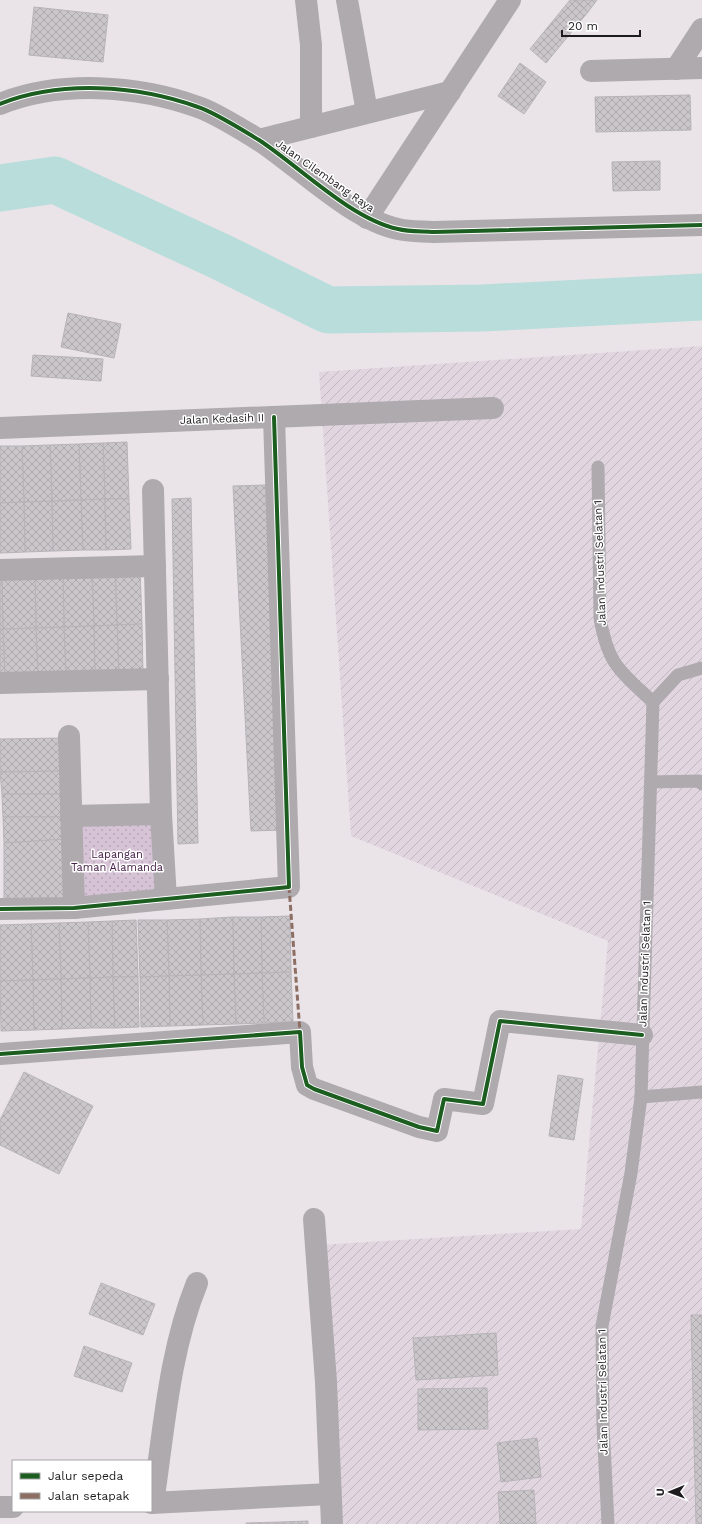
<svg xmlns="http://www.w3.org/2000/svg" width="702" height="1524" font-family="'Work Sans',sans-serif">
  <style>
    .industrial { fill: url(#industrial-furrows) }
    .park { fill: url(#park-dots) }
    .lines { fill: none; stroke-linecap: round; stroke-linejoin: round }
    .river { stroke: #b8ddda; stroke-width: 47 }
    .building { fill: url(#building-cross-hatch); stroke: #b7b3b7 }
    .service { stroke: #aeaaae; stroke-width: 13 }
    .minor { stroke: #aeaaae; stroke-width: 22 }
    .tertiary { stroke: #aeaaae; stroke-width: 22 }
    .quiet { stroke: #8d6e63; stroke-width: 3; stroke-dasharray: 6 3; stroke-linecap: butt }
    .cycleway-casing { stroke: #fff; stroke-width: 6 }
    .cycleway { stroke: #1b5e20; stroke-width: 4 }
    .labels { text-anchor: middle; dominant-baseline: central; stroke-width: 3; stroke-linejoin: round; paint-order: stroke }
    .street-label { font-size: 11px; fill: #1e1b1e; stroke: #fff }
    .park-label { font-size: 11px; fill: #492049; stroke: #fff }
  </style>
  <defs>
    <pattern id="industrial-furrows" width="10" height="10" patternUnits="userSpaceOnUse"><rect width="10" height="10" fill="#e1d6e0"/><path d="M-1 1l2-2M0 10L10 0M9 11l2-2" fill="none" stroke="#c1b7c0"/></pattern>
    <pattern id="park-dots" width="8" height="8" patternUnits="userSpaceOnUse"><rect width="8" height="8" fill="#d6c3d5"/><path d="M2 2h.1M6 6h.1" fill="none" stroke="#b7a7b6" stroke-width="1.8" stroke-linecap="round"/></pattern>
    <pattern id="building-cross-hatch" width="8" height="8" patternUnits="userSpaceOnUse"><rect width="8" height="8" fill="#cac6ca"/><path d="M0 0l8 8M0 8l8-8" fill="none" stroke="#adaaad"/></pattern>
  </defs>
  <rect width="100%" height="100%" fill="#eae4e9"/>
  <!-- industrial -->
  <polygon class="industrial" points="702,346 702,1524 338,1524 319,1245 581,1229 608,941 351,836 319,372"/>
  <!-- park -->
  <polygon class="park" points="156,819 157,900 77,903 76,821"/>
  <g class="lines">
    <!-- river -->
    <polyline class="river" points="0,188 55,180 219,256 328,310 482,308 702,297"/>
  </g>
  <!-- building -->
  <g class="building">
    <polygon points="570,0 574,0 588,12 546,63 530,49"/>
    <polygon points="574,0 597,0 588,12"/>
    <polygon points="34,7 108,15 103,62 29,55"/>
    <polygon points="520,63 546,82 524,114 498,96"/>
    <polygon points="690,95 691,130 596,132 595,97"/>
    <polygon points="660,161 660,190 613,191 612,162"/>
    <polygon points="68,313 121,324 114,358 61,347"/>
    <polygon points="33,355 103,359 101,381 31,376"/>
    <polygon points="127,442 129,499 105,499 103,443"/>
    <polygon points="103,443 105,499 81,500 79,444"/>
    <polygon points="79,444 81,500 52,501 50,445"/>
    <polygon points="50,445 52,501 24,502 22,446"/>
    <polygon points="0,446 22,446 24,502 0,503"/>
    <polygon points="266,485 284,830 251,831 233,486"/>
    <polygon points="191,498 198,843 178,844 172,499"/>
    <polygon points="105,499 106,550 83,550 81,500"/>
    <polygon points="105,499 129,499 131,549 106,550"/>
    <polygon points="81,500 83,550 53,551 52,501"/>
    <polygon points="52,501 53,551 25,552 24,502"/>
    <polygon points="24,502 25,552 0,553 0,503"/>
    <polygon points="140,568 142,624 117,625 115,569"/>
    <polygon points="92,569 115,569 117,625 94,626"/>
    <polygon points="92,569 94,626 64,627 63,570"/>
    <polygon points="63,570 64,627 36,628 35,571"/>
    <polygon points="35,571 36,628 3,629 2,572"/>
    <polygon points="0,572 2,572 3,629 0,629"/>
    <polygon points="142,624 143,675 119,675 117,625"/>
    <polygon points="117,625 119,675 95,676 94,626"/>
    <polygon points="94,626 95,676 66,677 64,627"/>
    <polygon points="64,627 66,677 38,678 36,628"/>
    <polygon points="36,628 38,678 5,679 3,629"/>
    <polygon points="0,629 3,629 5,679 0,679"/>
    <polygon points="62,738 65,771 0,772 0,739"/>
    <polygon points="65,771 66,794 2,794 0,772"/>
    <polygon points="2,794 66,794 66,817 3,817"/>
    <polygon points="3,817 66,817 66,839 4,843"/>
    <polygon points="66,839 68,904 4,904 4,843"/>
    <polygon points="290,916 291,972 262,973 261,917"/>
    <polygon points="233,917 234,974 201,975 200,919"/>
    <polygon points="233,917 261,917 262,973 234,974"/>
    <polygon points="200,919 201,975 169,976 167,920"/>
    <polygon points="136,920 138,977 113,977 112,921"/>
    <polygon points="138,920 167,920 169,976 140,977"/>
    <polygon points="112,921 113,977 90,978 88,922"/>
    <polygon points="88,922 90,978 61,979 59,923"/>
    <polygon points="59,923 61,979 33,980 31,924"/>
    <polygon points="31,924 33,980 0,981 0,925"/>
    <polygon points="291,972 293,1022 264,1023 262,973"/>
    <polygon points="262,973 264,1023 236,1024 234,974"/>
    <polygon points="234,974 236,1024 203,1025 201,975"/>
    <polygon points="201,975 203,1025 170,1026 169,976"/>
    <polygon points="169,976 170,1026 141,1027 140,977"/>
    <polygon points="113,977 115,1028 91,1028 90,978"/>
    <polygon points="113,977 138,977 139,1027 115,1028"/>
    <polygon points="90,978 91,1028 62,1029 61,979"/>
    <polygon points="61,979 62,1029 34,1030 33,980"/>
    <polygon points="33,980 34,1030 1,1031 0,981"/>
    <polygon points="24,1072 93,1106 59,1174 0,1145 0,1120"/>
    <polygon points="558,1075 583,1079 574,1140 549,1136"/>
    <polygon points="101,1283 155,1304 143,1335 89,1314"/>
    <polygon points="691,1315 702,1315 702,1524 696,1524"/>
    <polygon points="496,1333 498,1375 416,1380 413,1338"/>
    <polygon points="84,1346 132,1363 122,1392 74,1376"/>
    <polygon points="487,1388 488,1429 418,1430 418,1389"/>
    <polygon points="537,1438 541,1477 501,1482 497,1443"/>
    <polygon points="534,1490 536,1524 500,1524 498,1492"/>
    <polygon points="308,1521 308,1524 280,1524 280,1522"/>
    <polygon points="280,1522 280,1524 246,1524 246,1523"/>
  </g>
  <g class="lines">
    <!-- service -->
    <g class="service">
      <path d="M 598,467 L 600,618 C 608,665 620,671 653,702 L 641,1097 L 631,1173 L 602,1326 L 603,1425 L 608,1524"/>
      <polyline points="653,702 678,675 702,668"/>
      <polyline points="651,782 699,781 702,784"/>
      <polyline points="641,1097 702,1092"/>
    </g>
    <!-- minor -->
    <g class="minor">
      <polyline points="306,0 311,45 311,127"/>
      <polyline points="347,0 367,112"/>
      <polyline points="676,69 702,29"/>
      <polyline points="591,71 702,68"/>
      <polyline points="259,140 450,92"/>
      <polyline points="367,218 510,0"/>
      <polyline points="0,428 493,408"/>
      <polyline points="153,490 161,814 166,899"/>
      <polyline points="0,570 155,566"/>
      <polyline points="0,683 158,679"/>
      <polyline points="69,736 74,908"/>
      <polyline points="71,816 161,814"/>
      <polyline points="0,909 74,908 289,887 274,417"/>
      <polyline points="0,1054 300,1032 302,1067 307,1085 314,1089 419,1127 437,1131 444,1099 483,1104 500,1021 642,1035"/>
      <polyline points="314,1219 326,1382 332,1524"/>
      <polyline points="151,1503 330,1494"/>
      <path d="M 153,1503 C 164,1430 169,1352 197,1283"/>
      <polyline points="0,1507 13,1507"/>
    </g>
    <!-- tertiary -->
    <path class="tertiary" d="M 0,104 C 60,80 137,85 198,107 C 214,112 244,131 259,140 C 300,167 351,219 398,229 C 409,232 423,231 434,232 L 702,225"/>
    <!-- quiet -->
    <polyline class="quiet" points="289,887 300,1032"/>
    <!-- cycleway casing -->
    <g class="cycleway-casing">
      <g id="cycleway">
        <path d="M 0,104 C 60,80 137,85 198,107 C 214,112 244,131 259,140 C 300,167 351,219 398,229 C 409,232 423,231 434,232 L 702,225"/>
        <polyline points="0,909 74,908 289,887 274,417"/>
        <polyline points="0,1054 300,1032 302,1067 307,1085 314,1089 419,1127 437,1131 444,1099 483,1104 500,1021 642,1035"/>
      </g>
    </g>
    <!-- cycleway -->
    <use href="#cycleway" class="cycleway"/>
  </g>
  <g class="labels">
    <!-- street labels -->
    <g class="street-label">
      <text transform="translate(325 176) rotate(35)">Jalan Cilembang Raya</text>
      <text transform="translate(222 419) rotate(-2)">Jalan Kedasih II</text>
      <text transform="translate(600 563) rotate(-92)">Jalan Industri Selatan 1</text>
      <text transform="translate(645 964) rotate(-88)">Jalan Industri Selatan 1</text>
      <text transform="translate(603 1392) rotate(-91)">Jalan Industri Selatan 1</text>
    </g>
    <!-- park labels -->
    <g class="park-label">
      <text x="117" y="854">Lapangan<tspan x="117" dy="13">Taman Alamanda</tspan></text>
    </g>
  </g>
  <!-- legend -->
  <rect x="12" y="1460" width="140" height="52" fill="#ffffff" stroke="#a5a4a5"/>
  <rect x="20" y="1473" width="20" height="6" fill="#1b5e20" stroke="#a5a4a5"/>
  <text x="48" y="1480" font-size="12" fill="#1e1b1e">Jalur sepeda</text>
  <rect x="20" y="1493" width="20" height="6" fill="#8d6e63" stroke="#a5a4a5"/>
  <text x="48" y="1500" font-size="12" fill="#1e1b1e">Jalan setapak</text>
  <!-- north arrow -->
  <g transform="translate(670 1492) rotate(269)" stroke="#ffffff" stroke-width="3" paint-order="stroke">
  <path d="M0-3L7 15L0 10L-7 15Z" fill="#1e1b1e"/>
  <text y="-6" font-size="11" font-weight="bold" text-anchor="middle" fill="#1e1b1e">U</text>
  </g>
  <!-- scale -->
  <path d="M562 30v6h78v-6" fill="none" stroke="#1e1b1e" stroke-width="2"/>
  <text x="568" y="30" font-size="12" fill="#1e1b1e" stroke="#ffffff" stroke-width="3" paint-order="stroke">20 m</text>
</svg>
